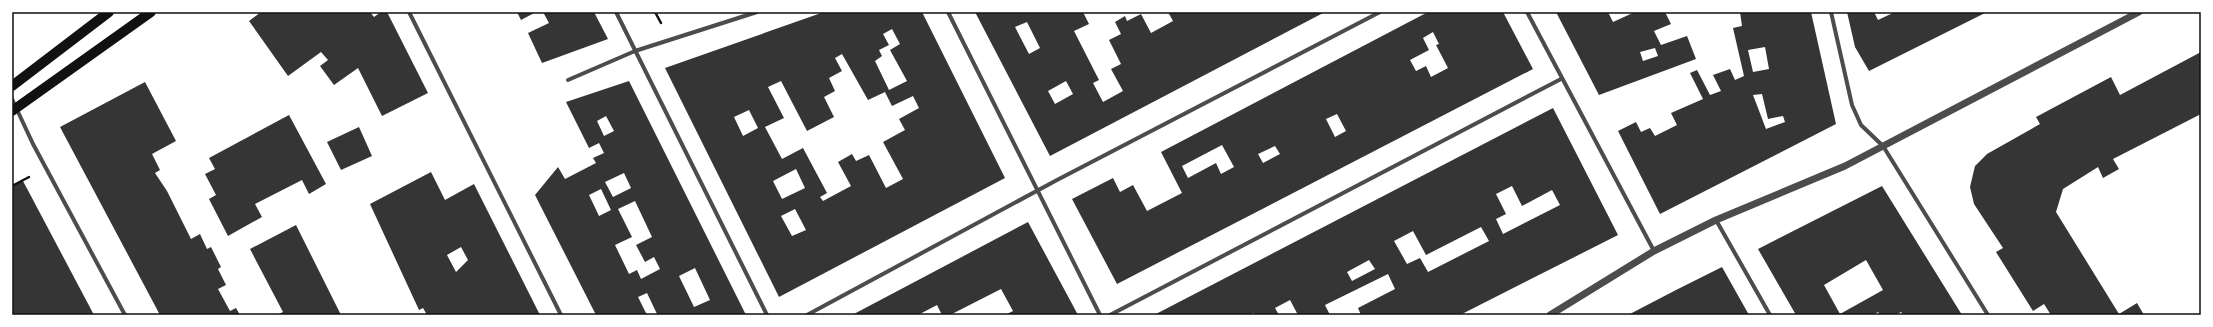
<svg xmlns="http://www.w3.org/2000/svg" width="2213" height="327" font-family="Figtree,sans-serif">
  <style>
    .building { fill: #353535; fill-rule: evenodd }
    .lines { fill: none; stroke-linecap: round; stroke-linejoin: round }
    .path { stroke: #111; stroke-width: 2.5 }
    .minor { stroke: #4c4c4c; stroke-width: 4 }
    .tertiary { stroke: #4c4c4c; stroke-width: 7 }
    .primary { stroke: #111; stroke-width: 10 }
    .neatline { fill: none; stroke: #111; stroke-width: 1.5 }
  </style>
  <rect width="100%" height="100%" fill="#fff"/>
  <!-- building -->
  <g class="building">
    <polygon points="261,12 370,12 374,17 381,12 387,12 428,93 382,116 358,68 334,85 320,66 328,60 321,52 288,76 249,21"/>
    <polygon points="517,12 536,12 521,20"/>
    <polygon points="543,12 594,12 608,39 542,63 528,33 549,23"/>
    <path d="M 824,12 L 922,12 L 1005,178 L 779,297 L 665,68 ZM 892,29 L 900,44 L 890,50 L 907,81 L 889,90 L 875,61 L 882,56 L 879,50 L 889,45 L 883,34 ZM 842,54 L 868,100 L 885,92 L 892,106 L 913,96 L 919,108 L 899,119 L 905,130 L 883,142 L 903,179 L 886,188 L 869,155 L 856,161 L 852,154 L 838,162 L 851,186 L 823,201 L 820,197 L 827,193 L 803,148 L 782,159 L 765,127 L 784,118 L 768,87 L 781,81 L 807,131 L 834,117 L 824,97 L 835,91 L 829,78 L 842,71 L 835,58 ZM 749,110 L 758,128 L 743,136 L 734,117 ZM 796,169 L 805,188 L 782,199 L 773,181 ZM 795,209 L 806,230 L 792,236 L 781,216 Z"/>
    <path d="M 975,12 L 1083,12 L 1089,24 L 1074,31 L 1099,80 L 1093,83 L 1103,102 L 1123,91 L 1111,69 L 1121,64 L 1109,40 L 1121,34 L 1115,22 L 1125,16 L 1127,21 L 1141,14 L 1151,33 L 1173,21 L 1168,12 L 1325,12 L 1050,156 ZM 1027,22 L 1040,48 L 1029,54 L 1015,27 ZM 1066,81 L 1073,94 L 1055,104 L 1048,91 Z"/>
    <path d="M 1428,12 L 1503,12 L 1533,69 L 1117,284 L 1072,199 L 1113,178 L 1120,192 L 1133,185 L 1147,211 L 1182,193 L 1161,152 ZM 1433,32 L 1439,44 L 1436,45 L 1448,68 L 1431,77 L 1426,66 L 1416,71 L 1410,60 L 1429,50 L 1423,38 ZM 1337,114 L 1346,131 L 1335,137 L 1326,119 ZM 1222,145 L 1234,167 L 1221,174 L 1216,163 L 1188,178 L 1182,166 ZM 1275,146 L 1280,154 L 1263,163 L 1258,154 Z"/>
    <path d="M 1556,12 L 1608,12 L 1613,22 L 1635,12 L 1665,12 L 1671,24 L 1654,31 L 1661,45 L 1687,36 L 1696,59 L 1599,95 ZM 1655,48 L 1658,56 L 1643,61 L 1640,52 Z"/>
    <path d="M 1740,12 L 1811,12 L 1836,124 L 1660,214 L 1618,131 L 1636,122 L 1641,132 L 1650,128 L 1655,136 L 1677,125 L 1671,113 L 1703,99 L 1690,73 L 1697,70 L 1710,95 L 1721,91 L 1713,75 L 1730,69 L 1735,80 L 1744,76 L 1733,28 L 1742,26 ZM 1765,47 L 1769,69 L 1753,72 L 1748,50 ZM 1762,94 L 1768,119 L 1783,116 L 1785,122 L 1766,129 L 1753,95 Z"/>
    <polygon points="1847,12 1874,12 1878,20 1895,12 1987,12 1869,71 1855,47"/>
    <polygon points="2201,52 2201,114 2113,159 2119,169 2103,178 2098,167 2063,189 2056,212 2119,314 2137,303 2144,315 2051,315 2044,304 2033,311 1996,252 2003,248 1974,204 1970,187 1975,166 1987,154 2040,124 2036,117 2111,77 2120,95"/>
    <path d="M 629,81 L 746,315 L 654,315 L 657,314 L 647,293 L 638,297 L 647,315 L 596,315 L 535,195 L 558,167 L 565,179 L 596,163 L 593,158 L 604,153 L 599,143 L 589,148 L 566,102 ZM 606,116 L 614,131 L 604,136 L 597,121 ZM 624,173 L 631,188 L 613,197 L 605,182 ZM 601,189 L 611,210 L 599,216 L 589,195 ZM 635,201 L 652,237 L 636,245 L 645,262 L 654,257 L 660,269 L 641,279 L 637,270 L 629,274 L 615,245 L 632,237 L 618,209 ZM 695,268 L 710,300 L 694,307 L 679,276 Z"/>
    <polygon points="145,82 176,141 152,154 160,170 155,173 167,191 191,239 200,234 207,249 211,247 221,267 218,269 226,285 218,289 230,311 236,308 240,315 160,315 60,127"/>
    <path d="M 1553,108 L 1618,235 L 1460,315 L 1361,315 L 1358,308 L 1395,289 L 1388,274 L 1325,305 L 1330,315 L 1298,315 L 1290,300 L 1275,308 L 1279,315 L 1255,315 L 1254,313 L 1249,315 L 1154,315 ZM 1512,186 L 1522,206 L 1552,190 L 1560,205 L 1503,234 L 1496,219 L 1506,214 L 1496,194 ZM 1481,227 L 1489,241 L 1428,272 L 1420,258 L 1407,264 L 1394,241 L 1413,231 L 1426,255 ZM 1369,260 L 1375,269 L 1352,281 L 1347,272 Z"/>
    <polygon points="289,115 326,184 309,194 302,180 255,204 262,217 228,236 209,199 216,195 205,174 215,169 209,158"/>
    <polygon points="359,127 372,156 341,170 327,142"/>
    <path d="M 431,172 L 445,200 L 474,184 L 540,315 L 427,315 L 423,308 L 419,310 L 370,204 ZM 461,247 L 468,260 L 456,272 L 447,255 Z"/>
    <polygon points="23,181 94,315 13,315 12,186"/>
    <path d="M 1882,186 L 1962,315 L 1904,315 L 1901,312 L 1895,315 L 1880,315 L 1878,312 L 1873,315 L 1796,315 L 1758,249 ZM 1866,260 L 1883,290 L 1840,314 L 1824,285 Z"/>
    <polygon points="1028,222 1078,315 1005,315 1013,311 1001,289 950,315 942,315 937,305 918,315 852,315"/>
    <polygon points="296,225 341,315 277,315 283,312 250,249"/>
    <polygon points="1722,267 1749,315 1628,315 1676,290"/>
  </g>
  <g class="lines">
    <!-- path -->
    <g class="path">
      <polyline points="655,12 661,23"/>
      <polyline points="12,186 29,177"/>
    </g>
    <!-- minor -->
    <g class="minor">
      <polyline points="409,12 561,315"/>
      <polyline points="616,12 767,315"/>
      <polyline points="948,12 1100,315"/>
      <polyline points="1527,12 1654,251"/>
      <polyline points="1831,12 1852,105 1861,125 1883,146 1988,315"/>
      <polyline points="568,80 635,51 757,12"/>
      <polyline points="12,99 33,144 125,315"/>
      <polyline points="1716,220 1770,315"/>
      <polyline points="807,315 1057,180 1380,12"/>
      <polyline points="1110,315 1561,79"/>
    </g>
    <!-- tertiary -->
    <polyline class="tertiary" points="1550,315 1654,251 1716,220 1845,166 2139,12"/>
    <!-- primary -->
    <g class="primary">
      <polyline points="12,86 109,12"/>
      <polyline points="12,111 151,12"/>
    </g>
  </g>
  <!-- border -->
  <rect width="2213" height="327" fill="none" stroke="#ffffff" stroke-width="26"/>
  <rect x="13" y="13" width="2187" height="301" class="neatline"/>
</svg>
